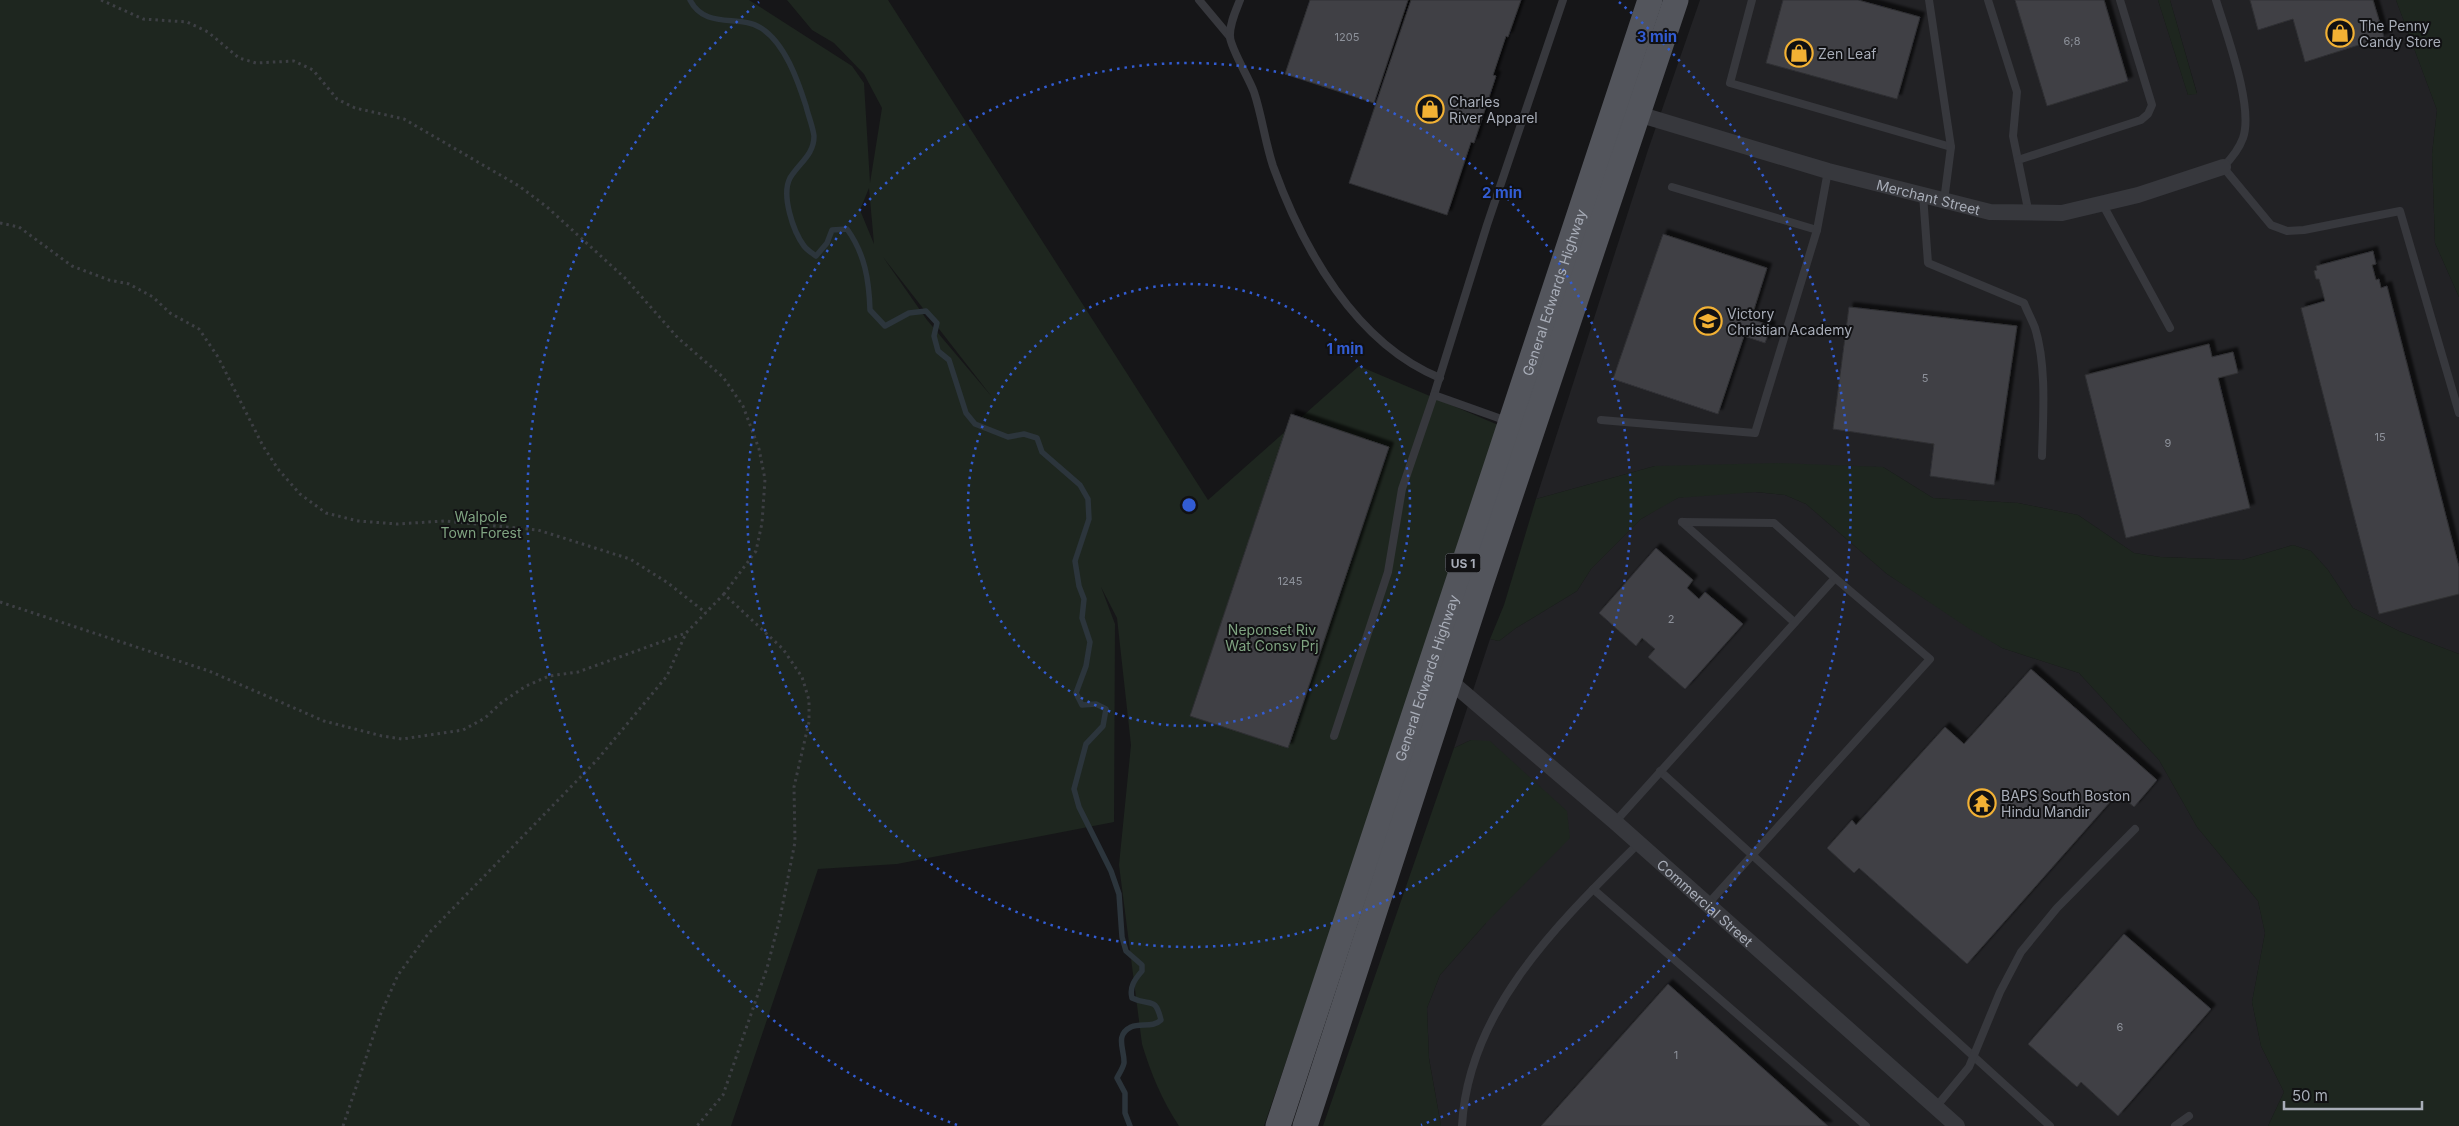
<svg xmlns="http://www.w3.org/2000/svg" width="2459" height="1126" font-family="Inter,sans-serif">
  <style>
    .built { fill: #222225 }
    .green { fill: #1e261f; fill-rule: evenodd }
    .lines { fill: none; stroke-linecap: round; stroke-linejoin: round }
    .stream { stroke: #2c353c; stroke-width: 5.5 }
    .building { fill: #404145; stroke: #303034; filter: url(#shadow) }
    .path { stroke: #3d3f44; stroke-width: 3; stroke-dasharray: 2.5 4; stroke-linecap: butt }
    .service { stroke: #37383d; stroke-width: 8 }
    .minor { stroke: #37383d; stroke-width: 16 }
    .primary { stroke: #53555c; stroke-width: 25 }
    .ring { fill: none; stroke: #325cd3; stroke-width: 2.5; stroke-dasharray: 2.5 5 }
    .labels { text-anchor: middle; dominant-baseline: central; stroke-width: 4; stroke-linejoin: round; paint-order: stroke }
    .number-label { font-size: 11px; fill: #8e929b }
    .shield { fill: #111113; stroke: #7b7e86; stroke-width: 1 }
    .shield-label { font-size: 12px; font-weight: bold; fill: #a8adb8 }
    .poi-label { font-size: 14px; fill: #a8adb8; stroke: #111113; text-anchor: start }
    .street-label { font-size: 14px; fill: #a8adb8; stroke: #111113 }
    .park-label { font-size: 14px; fill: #7fa381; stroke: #111113 }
    .centre { fill: #325cd3; stroke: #111113; stroke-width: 2.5 }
    .ring-label { font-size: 15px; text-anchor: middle; font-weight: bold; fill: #325cd3; stroke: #111113; stroke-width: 4; stroke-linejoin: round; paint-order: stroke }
  </style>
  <defs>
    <filter id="shadow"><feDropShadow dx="4.5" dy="-4.5" stdDeviation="1" flood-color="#0009"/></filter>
  </defs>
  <rect width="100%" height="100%" fill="#161618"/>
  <!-- built -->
  <g class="built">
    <polygon points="1700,0 2158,0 2188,95 2197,93 2170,0 2396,0 2437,110 2432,154 2435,243 2459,297 2459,654 2399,631 2353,608 2328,570 2311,551 2293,545 2242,560 2160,557 2134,553 2078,515 2018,503 1933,498 1883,467 1655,466 1536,499 1648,150"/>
    <polygon points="1755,492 1785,495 1806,504 1887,574 2002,648 2079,673 2159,760 2197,827 2258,901 2265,933 2252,1002 2261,1046 2284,1092 2268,1126 1441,1126 1429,1058 1427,1008 1440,975 1486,923 1471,740 1454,748 1490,639 1499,641 1516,628 1577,591 1591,569 1641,519 1666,504 1678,498 1701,494"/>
  </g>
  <!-- green -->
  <g class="green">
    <path d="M 0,0 L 749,0 L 852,66 L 864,83 L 870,183 L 882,108 L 864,74 L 834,43 L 812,30 L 787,0 L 888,0 L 1208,500 L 1359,366 L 1503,427 L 1264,1126 L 1179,1126 C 1162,1100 1151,1074 1142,1044 L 1119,865 L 1131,745 L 1117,618 L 1101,587 L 1115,624 L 1114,822 L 897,864 L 818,869 L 731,1126 L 0,1126 ZM 869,188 L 874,244 L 860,210 ZM 883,257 L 992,397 L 927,320 Z"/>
    <polygon points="2158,0 2170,0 2197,94 2188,95"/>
    <polygon points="2396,0 2459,0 2459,297 2435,243 2432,154 2437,110"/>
    <polygon points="1778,463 1883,467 1933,498 2018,503 2078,515 2134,553 2160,557 2242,560 2293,545 2311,551 2328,570 2353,608 2399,631 2459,654 2459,1126 2268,1126 2284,1092 2261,1046 2252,1002 2265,933 2258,901 2197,827 2159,760 2079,673 2002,648 1968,628 1887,574 1806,504 1785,495 1756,492 1678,498 1641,519 1591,569 1577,591 1516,628 1499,641 1490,639 1504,605 1536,499 1655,466"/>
    <polygon points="1471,740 1490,741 1567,811 1570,838 1486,923 1440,975 1427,1008 1429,1059 1441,1126 1323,1126 1454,748"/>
  </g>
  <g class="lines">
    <!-- stream -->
    <path class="stream" d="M 690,0 C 705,30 740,14 761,28 C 785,43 798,81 806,106 C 808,115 813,127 814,136 C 814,155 799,163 790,178 C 781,195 793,231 804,246 C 807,250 812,253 816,256 L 827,243 L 832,230 L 847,229 C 865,254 869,280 870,310 L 885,326 L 909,313 L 926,311 L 937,323 L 934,336 L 938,351 L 949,360 L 966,413 L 975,424 L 1008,437 L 1024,434 L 1037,438 L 1042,452 L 1080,485 L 1088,499 L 1089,519 L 1075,561 L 1079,586 L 1084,599 L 1082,618 L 1090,642 L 1086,666 L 1076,693 L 1082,705 L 1096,704 L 1106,709 L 1103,726 L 1086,744 L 1074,789 L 1079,807 L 1111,871 L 1119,894 L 1122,937 L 1126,951 L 1142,965 L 1142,971 C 1135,979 1129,987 1132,998 C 1150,1007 1155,995 1161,1020 C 1153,1028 1141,1023 1131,1027 C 1114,1035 1125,1051 1124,1063 C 1123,1068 1119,1074 1117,1078 L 1125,1093 L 1125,1113 L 1130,1126"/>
  </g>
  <!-- building -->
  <g class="building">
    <polygon points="1310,0 1408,0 1374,103 1285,74"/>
    <polygon points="1411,0 1521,0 1508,37 1506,36 1493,75 1496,76 1474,143 1471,142 1447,215 1349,183"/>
    <polygon points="1783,0 1858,0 1920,17 1897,99 1766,63"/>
    <polygon points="2015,0 2104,0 2128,81 2047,106"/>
    <polygon points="2250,0 2373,0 2384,37 2305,62 2293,19 2258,30"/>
    <polygon points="1663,234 1767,268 1751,319 1771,326 1765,343 1744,336 1718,414 1613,379"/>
    <polygon points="2373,251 2376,264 2372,265 2376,280 2379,279 2381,288 2387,286 2459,567 2459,594 2379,614 2301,308 2325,301 2319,279 2316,279 2314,271 2317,270 2316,266"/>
    <polygon points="1849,307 2017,326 1994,485 1930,476 1934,444 1833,429"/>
    <polygon points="2209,344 2212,357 2233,352 2238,373 2218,378 2250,508 2126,538 2085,375"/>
    <polygon points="1291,414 1389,447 1288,748 1190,716"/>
    <polygon points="1656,548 1693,580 1687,588 1699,599 1705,592 1743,624 1685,689 1648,657 1655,649 1642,638 1636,646 1599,613"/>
    <polygon points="2031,669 2157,780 2134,807 2118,793 1967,964 1859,868 1854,873 1827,848 1852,820 1856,825 1945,727 1964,744"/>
    <polygon points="2124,934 2211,1009 2118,1116 2081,1082 2077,1087 2028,1044"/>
    <polygon points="1668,984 1828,1126 1541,1126"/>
  </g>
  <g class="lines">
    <!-- path -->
    <g class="path">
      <polyline points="101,0 143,19 187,22 208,32 239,58 256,63 294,61 313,70 337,99 355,108 404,119 519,186 547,207 626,279 678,338 723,377 743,406 759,449 765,479 762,523 756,551 724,594 783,649 802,677 809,700 809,722 794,787 795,842 780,918 767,968 723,1095 697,1126"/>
      <polyline points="0,223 19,227 72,266 109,280 129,284 153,297 170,313 199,329 218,357 263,446 278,469 300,494 326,513 358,521 397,524 444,521 538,530 630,559 668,583 706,613"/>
      <polyline points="0,602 209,671 324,721 382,736 402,739 463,730 485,718 502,702 526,686 549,676 578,672 686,633"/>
      <polyline points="343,1126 381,1013 398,975 428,934 597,760 667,676 686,633 724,594"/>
    </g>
    <!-- service -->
    <g class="service">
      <polyline points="1199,0 1230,37"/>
      <path d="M 1240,0 C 1236,10 1229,25 1230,37 C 1231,49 1249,78 1254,92 C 1262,116 1265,142 1273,166 C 1303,249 1355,343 1440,378"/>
      <polyline points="1752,0 1730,83 1951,147"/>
      <polyline points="1929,0 1951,147 1944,201"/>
      <polyline points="1988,0 2017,92 2013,136 2029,214"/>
      <path d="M 2216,0 C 2226,33 2254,107 2243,138 C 2239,149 2231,159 2223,167 L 2271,225 L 2287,231 L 2304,230 L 2400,211 L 2459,413"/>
      <polyline points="2018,160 2141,120 2148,114 2152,105 2120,0"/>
      <polyline points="1672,187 1817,230"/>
      <path d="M 1923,195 L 1928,263 L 2024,303 C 2027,311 2032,320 2035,328 C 2047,366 2043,417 2042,456"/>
      <polyline points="2103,205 2170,328"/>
      <polyline points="1434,395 1487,225 1563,0"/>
      <polyline points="1601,420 1755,433 1817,230 1828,171"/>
      <polyline points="1682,522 1794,622"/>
      <polyline points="1334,736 1388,572 1402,489 1434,395 1507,421"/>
      <polyline points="1660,771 2050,1126"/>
      <polyline points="1615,822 1835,578 1774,523 1682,522"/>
      <polyline points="1593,889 1866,1126"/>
      <polyline points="1707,905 1930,659 1835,578"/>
      <polyline points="1936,1107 1969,1067 2000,992 2021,952 2057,908 2135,829"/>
      <path d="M 1462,1126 C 1468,1009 1560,922 1638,844"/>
      <polyline points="2175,1126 2189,1116"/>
    </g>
    <!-- minor -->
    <g class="minor">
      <path id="s1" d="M 1638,114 L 1828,171 L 1990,212 L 2062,213 L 2138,195 L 2223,167"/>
      <path id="s2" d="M 1450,681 L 1615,822 L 1957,1126"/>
    </g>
    <!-- primary -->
    <g class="primary">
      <path id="s3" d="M 1278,1126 L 1650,0"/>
      <polyline points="1305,1126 1481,584 1676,0"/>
    </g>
  </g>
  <!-- distance rings -->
  <g class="ring">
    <circle cx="1189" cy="505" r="221"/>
    <circle cx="1189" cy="505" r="442"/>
    <path d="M957 1125A662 662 0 0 1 759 2M1619 2A662 662 0 0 1 1421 1125"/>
  </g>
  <!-- icons -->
  <defs>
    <g id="shop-ring" transform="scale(1.4375)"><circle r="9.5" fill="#111113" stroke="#f2b134" stroke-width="1.5"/><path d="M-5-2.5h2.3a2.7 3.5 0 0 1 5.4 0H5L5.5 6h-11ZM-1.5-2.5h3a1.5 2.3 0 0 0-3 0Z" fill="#f2b134"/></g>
    <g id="school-ring" transform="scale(1.4375)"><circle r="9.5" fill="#111113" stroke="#f2b134" stroke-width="1.5"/><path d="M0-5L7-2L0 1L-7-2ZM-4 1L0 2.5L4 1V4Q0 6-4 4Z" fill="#f2b134"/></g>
    <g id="temple-ring" transform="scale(1.4375)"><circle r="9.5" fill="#111113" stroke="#f2b134" stroke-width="1.5"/><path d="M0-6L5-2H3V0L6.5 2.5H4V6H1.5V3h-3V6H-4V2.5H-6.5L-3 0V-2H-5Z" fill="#f2b134"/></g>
  </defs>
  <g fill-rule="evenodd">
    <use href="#shop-ring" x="2340" y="33"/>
    <use href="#shop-ring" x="1799" y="53"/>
    <use href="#shop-ring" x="1430" y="109"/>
    <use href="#school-ring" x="1708" y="321"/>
    <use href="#temple-ring" x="1982" y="803"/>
  </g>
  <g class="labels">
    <!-- number labels -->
    <g class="number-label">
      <text x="1347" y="37">1205</text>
      <text x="2072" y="41">6;8</text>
      <text x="1925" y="378">5</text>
      <text x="2380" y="437">15</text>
      <text x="2168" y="443">9</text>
      <text x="1290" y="581">1245</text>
      <text x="1671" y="619">2</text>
      <text x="2120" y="1027">6</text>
      <text x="1676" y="1055">1</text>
    </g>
    <!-- shield labels -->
    <rect class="shield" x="1445.5" y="553.5" width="35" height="19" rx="4"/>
    <g class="shield-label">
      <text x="1463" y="563">US 1</text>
    </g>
    <!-- poi labels -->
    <g class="poi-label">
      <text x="2359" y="25">The Penny<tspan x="2359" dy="16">Candy Store</tspan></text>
      <text x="1818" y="53">Zen Leaf</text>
      <text x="1449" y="101">Charles<tspan x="1449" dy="16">River Apparel</tspan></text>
      <text x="1727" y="313">Victory<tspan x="1727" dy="16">Christian Academy</tspan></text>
      <text x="2001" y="795">BAPS South Boston<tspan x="2001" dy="16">Hindu Mandir</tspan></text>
    </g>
    <!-- street labels -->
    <g class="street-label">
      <text stroke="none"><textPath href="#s1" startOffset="302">Merchant Street</textPath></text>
      <text stroke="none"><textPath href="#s3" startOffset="878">General Edwards Highway</textPath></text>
      <text stroke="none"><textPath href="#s3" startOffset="472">General Edwards Highway</textPath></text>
      <text stroke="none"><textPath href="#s2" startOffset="338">Commercial Street</textPath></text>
    </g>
    <!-- park labels -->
    <g class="park-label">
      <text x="481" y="516">Walpole<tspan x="481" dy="16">Town Forest</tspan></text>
      <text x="1272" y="629">Neponset Riv<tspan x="1272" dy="16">Wat Consv Prj</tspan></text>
    </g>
  </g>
  <circle cx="1189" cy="505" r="8" class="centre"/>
  <g class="ring-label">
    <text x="1657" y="42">3 min</text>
    <text x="1502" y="198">2 min</text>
    <text x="1345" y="354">1 min</text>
  </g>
  <!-- scale -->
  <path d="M2284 1101v8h138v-8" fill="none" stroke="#a8adb8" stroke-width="2.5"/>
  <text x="2292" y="1101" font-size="15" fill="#a8adb8" stroke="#111113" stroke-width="4" paint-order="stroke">50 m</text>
</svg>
